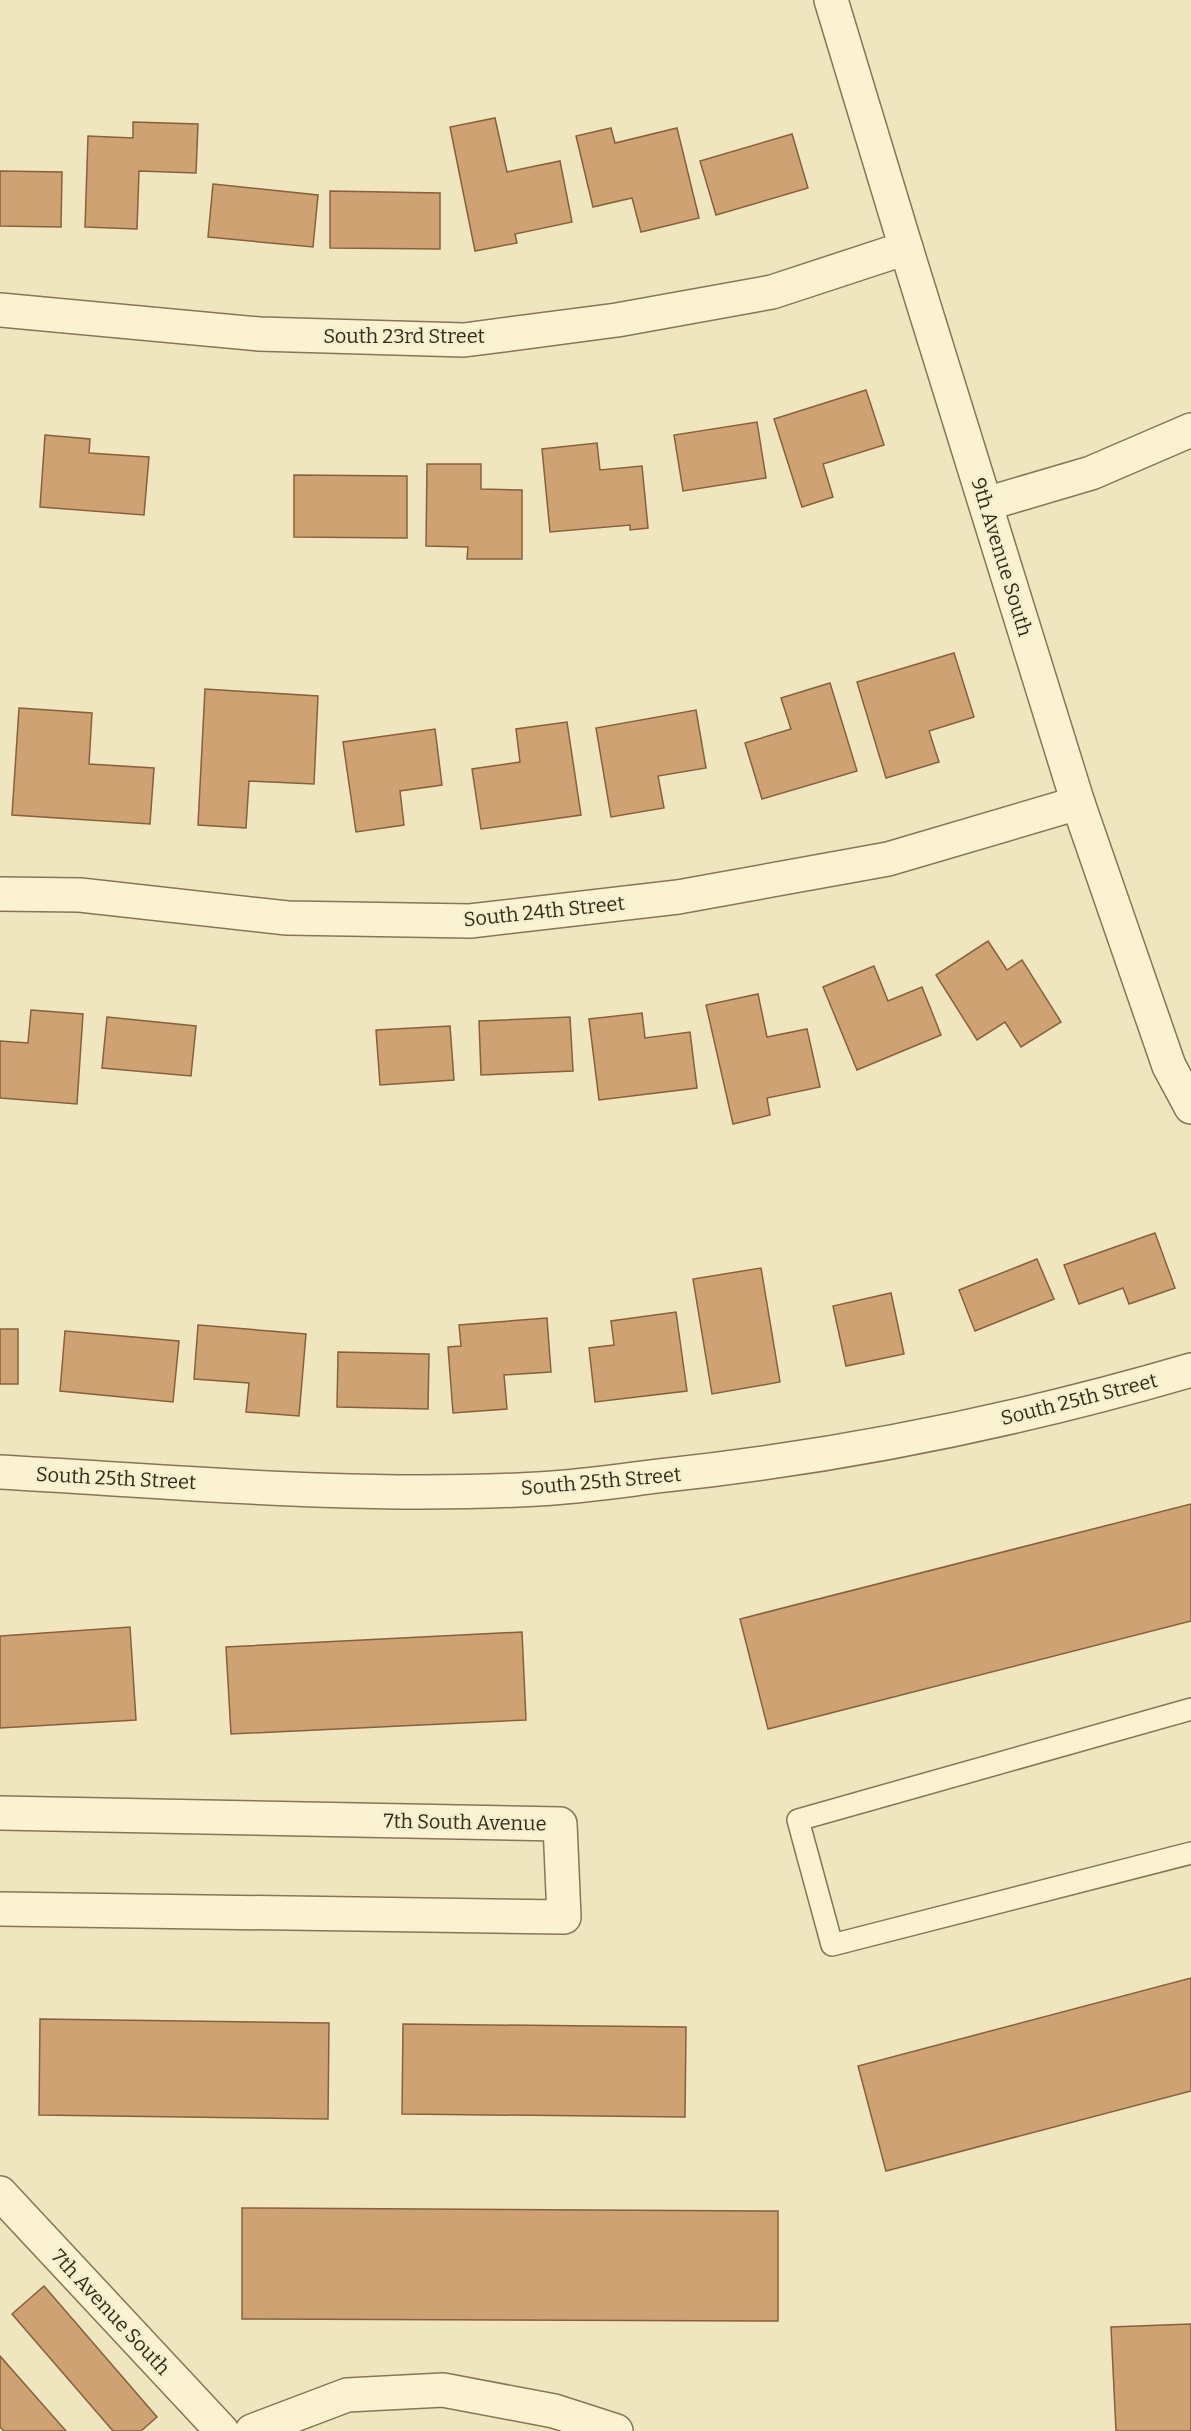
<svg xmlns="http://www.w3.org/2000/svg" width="1191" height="2431" font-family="Bitter,serif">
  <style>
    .building { fill: #cea273; stroke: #87613c; stroke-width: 1.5 }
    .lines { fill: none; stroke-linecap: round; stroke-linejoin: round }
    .lane-casing { stroke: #877556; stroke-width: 24 }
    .street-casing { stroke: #877556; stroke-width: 36 }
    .lane { stroke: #faf2d1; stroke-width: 21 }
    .street { stroke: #faf2d1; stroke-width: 33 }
    .labels { text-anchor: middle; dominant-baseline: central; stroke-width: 5; stroke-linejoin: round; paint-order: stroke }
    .street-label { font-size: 20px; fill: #362b1b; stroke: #f6efce }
  </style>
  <rect width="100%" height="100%" fill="#efe5be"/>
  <!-- building -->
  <g class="building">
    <polygon points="495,118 507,172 560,161 572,222 515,234 517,243 475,251 450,127"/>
    <polygon points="133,122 198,124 196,173 139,171 137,229 85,227 88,136 133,138"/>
    <polygon points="611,128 615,143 677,128 699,218 641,232 632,198 593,207 576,136"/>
    <polygon points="792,134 808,188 716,215 700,161"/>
    <polygon points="0,171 62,172 61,227 0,226"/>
    <polygon points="213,184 318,195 313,247 208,237"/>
    <polygon points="330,191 440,193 440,249 330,248"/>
    <polygon points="866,390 884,445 823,464 833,497 802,507 774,419"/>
    <polygon points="757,422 766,478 683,491 674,435"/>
    <polygon points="45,435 90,439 89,453 149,457 144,515 40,507"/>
    <polygon points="597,443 600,470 642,466 648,528 630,530 630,525 550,532 542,449"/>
    <polygon points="427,464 481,464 481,489 522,490 522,559 467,559 468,547 426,546"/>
    <polygon points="294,475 407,476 407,538 294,537"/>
    <polygon points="954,653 974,717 929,731 939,762 886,778 857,682"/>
    <polygon points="830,683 857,771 762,799 745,743 791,729 781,698"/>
    <polygon points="205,689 318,696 314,784 249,781 246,828 198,825"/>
    <polygon points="19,708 92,713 89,764 154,768 150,824 12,815"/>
    <polygon points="696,710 706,768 658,776 664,808 611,817 596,728"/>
    <polygon points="567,722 581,815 481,829 472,769 520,762 516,729"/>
    <polygon points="435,729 442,785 400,791 404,825 356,832 343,742"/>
    <polygon points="988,941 1007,970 1022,960 1061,1022 1021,1047 1005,1022 977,1040 936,975"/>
    <polygon points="874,966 888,1001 922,987 941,1035 857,1070 823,987"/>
    <polygon points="758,994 767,1037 807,1029 820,1087 767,1098 770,1115 733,1124 706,1005"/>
    <polygon points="31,1010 83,1014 77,1104 0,1098 0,1041 28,1043"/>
    <polygon points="642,1013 645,1038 690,1032 697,1088 599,1100 589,1019"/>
    <polygon points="107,1017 196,1026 191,1076 102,1068"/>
    <polygon points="570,1017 573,1071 481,1075 479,1021"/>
    <polygon points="450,1026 454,1080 380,1085 376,1030"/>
    <polygon points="1155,1233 1175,1288 1129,1304 1123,1288 1079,1304 1064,1265"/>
    <polygon points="1037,1259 1054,1299 975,1331 959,1290"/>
    <polygon points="761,1268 780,1382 712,1394 693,1279"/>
    <polygon points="891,1293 904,1354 846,1366 833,1306"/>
    <polygon points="676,1312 687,1391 595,1402 589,1348 614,1345 611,1321"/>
    <polygon points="547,1318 551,1372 504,1375 507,1409 453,1413 448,1347 461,1346 459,1325"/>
    <polygon points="198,1325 306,1334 299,1416 246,1412 249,1383 194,1379"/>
    <rect x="0" y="1329" width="18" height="55"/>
    <polygon points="65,1331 179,1341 173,1402 60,1391"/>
    <polygon points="338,1352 429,1354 428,1409 337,1407"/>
    <polygon points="1191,1504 1191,1621 768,1729 740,1619"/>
    <polygon points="130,1627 136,1720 0,1728 0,1636"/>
    <polygon points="522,1632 526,1720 231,1734 226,1647"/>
    <polygon points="1191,1978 1191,2091 886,2171 858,2066"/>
    <polygon points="40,2019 329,2023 328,2119 39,2115"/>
    <polygon points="403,2024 686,2027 685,2117 402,2114"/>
    <polygon points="242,2208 778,2211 778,2321 242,2319"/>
    <polygon points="44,2286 157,2417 141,2431 113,2431 12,2314"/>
    <polygon points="1191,2324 1191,2431 1116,2431 1111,2327"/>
    <polygon points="0,2356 66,2431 4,2431 0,2427"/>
  </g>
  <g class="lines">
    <!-- lane casing -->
    <g class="lane-casing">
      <polyline id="lane" points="1191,1709 798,1820 832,1945 1191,1853"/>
    </g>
    <!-- street casing -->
    <g class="street-casing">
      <g id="street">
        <polyline points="831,0 906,248 1078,803 1169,1066 1191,1107"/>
        <polyline points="0,310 259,334 464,340 617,320 772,292 906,248"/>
        <polyline points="986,504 1091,473 1191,430"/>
        <polyline points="0,894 80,895 287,918 470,921 678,897 888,859 1078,803"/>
        <path d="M 0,1472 C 179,1482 359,1499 538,1489 C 578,1487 618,1481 658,1476 C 839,1457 1017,1421 1191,1370"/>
        <polyline points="0,1813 560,1824 564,1917 0,1909"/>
        <polyline points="0,2193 222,2431"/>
        <polyline points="252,2431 347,2395 443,2390 554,2411 616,2431"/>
      </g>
    </g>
    <!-- lane -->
    <use href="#lane" class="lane"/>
    <!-- street -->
    <use href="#street" class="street"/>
  </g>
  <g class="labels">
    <!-- street labels -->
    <g class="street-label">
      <text x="404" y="336">South 23rd Street</text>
      <text transform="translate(1002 557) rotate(73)">9th Avenue South</text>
      <text transform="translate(544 911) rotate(-6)">South 24th Street</text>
      <text transform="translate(1079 1399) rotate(-14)">South 25th Street</text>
      <text transform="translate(116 1478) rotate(3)">South 25th Street</text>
      <text transform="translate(601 1481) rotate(-5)">South 25th Street</text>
      <text transform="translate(465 1822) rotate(1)">7th South Avenue</text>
      <text transform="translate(111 2312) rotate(47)">7th Avenue South</text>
    </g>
  </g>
</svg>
